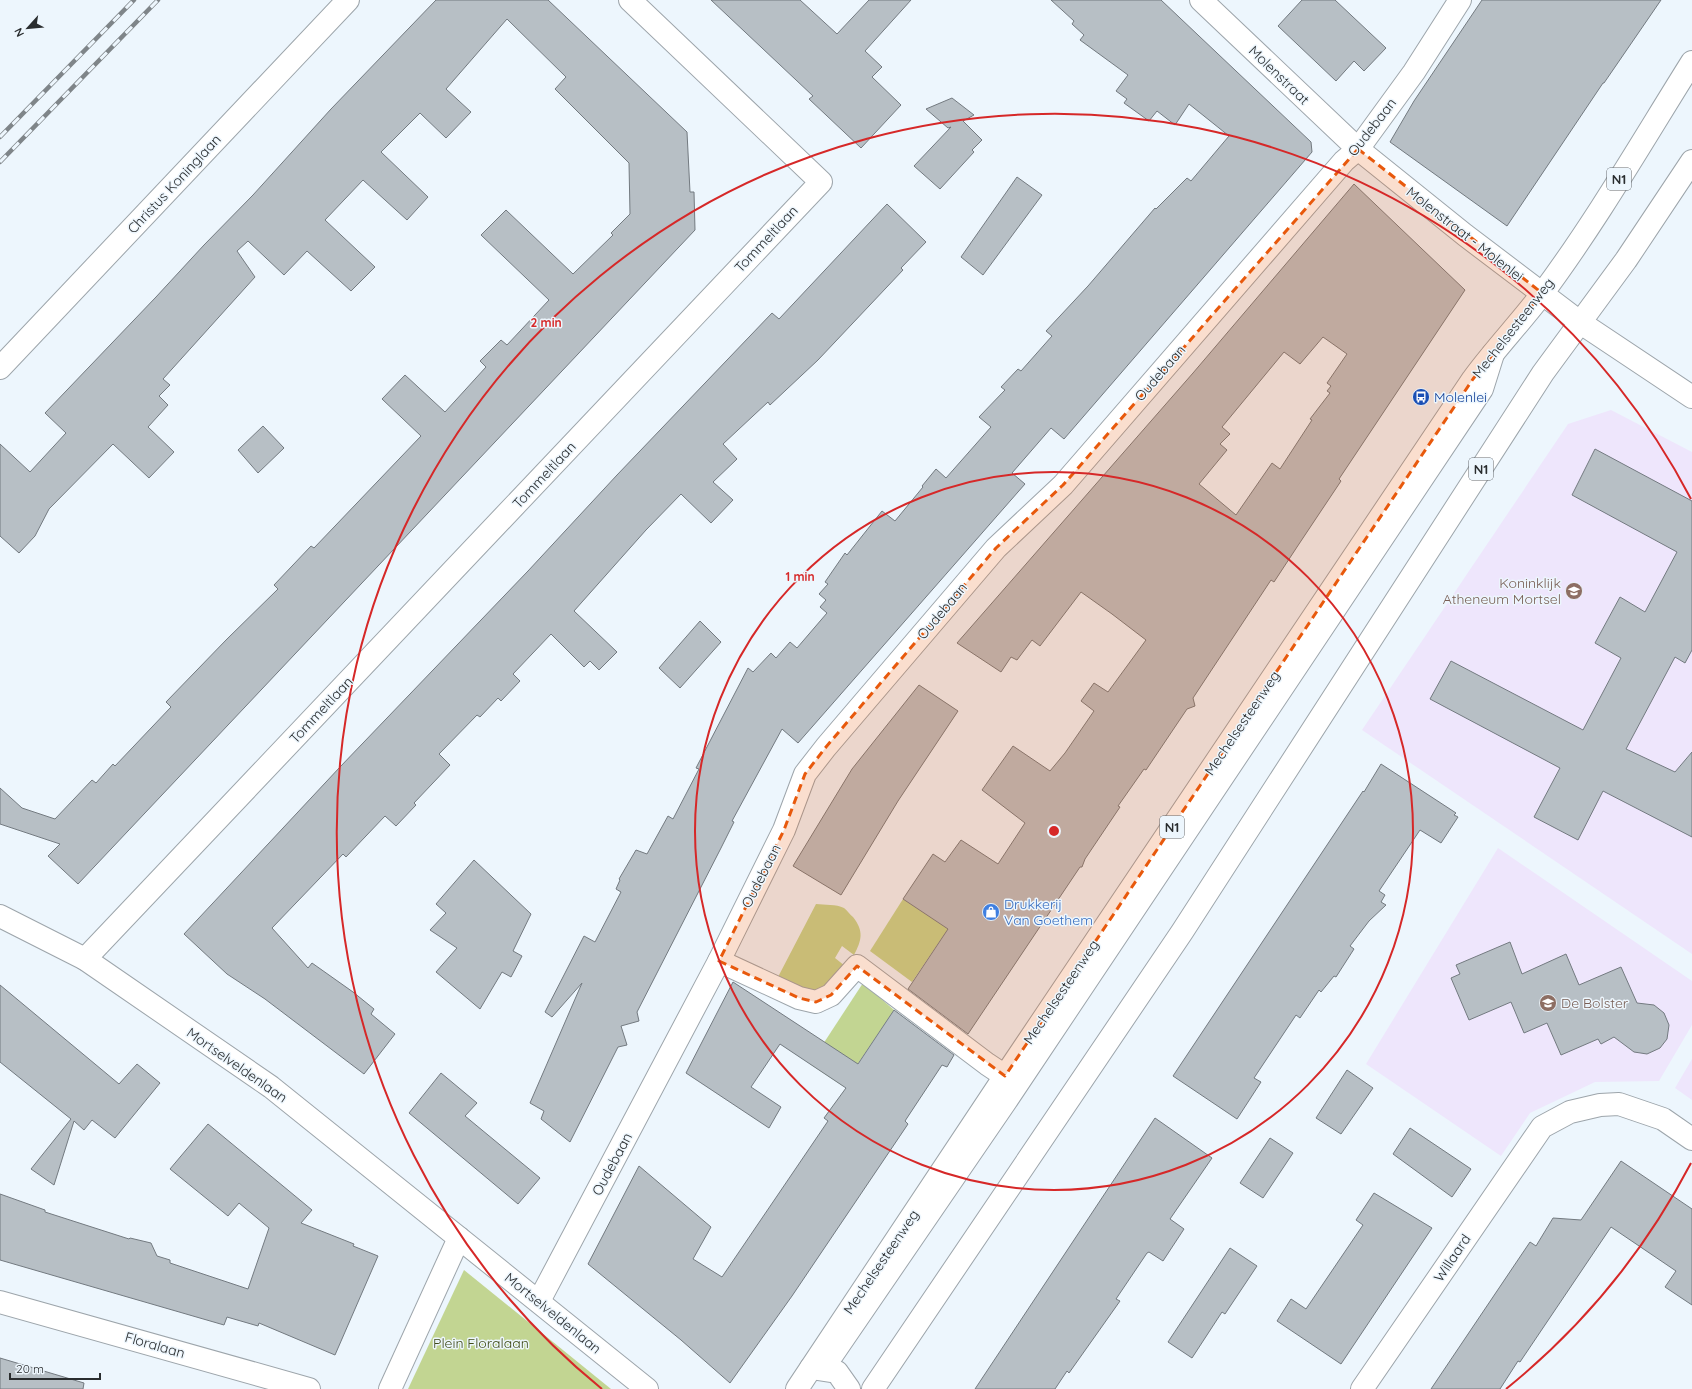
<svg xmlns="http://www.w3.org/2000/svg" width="1692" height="1389" font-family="Quicksand,sans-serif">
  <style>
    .education { fill: #eee6fc }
    .green { fill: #c2d592 }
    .building { fill: #b7bfc5; stroke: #737a80; fill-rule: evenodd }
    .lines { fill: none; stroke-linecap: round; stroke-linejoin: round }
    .minor-casing { stroke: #9da5ab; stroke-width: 24 }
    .major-casing { stroke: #9da5ab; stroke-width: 24 }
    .minor { stroke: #fff; stroke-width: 22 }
    .major { stroke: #fff; stroke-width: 22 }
    .rail-casing { stroke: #7f8589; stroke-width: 4.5 }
    .rail { stroke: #edf6fd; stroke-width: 3; stroke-dasharray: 9; stroke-linecap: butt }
    .marked { fill: #e8590c; fill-opacity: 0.2; stroke: #e8590c; stroke-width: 3; stroke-dasharray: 8 5; stroke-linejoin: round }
    .ring { fill: none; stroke: #d62828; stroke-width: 2 }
    .labels { text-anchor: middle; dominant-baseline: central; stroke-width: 3; stroke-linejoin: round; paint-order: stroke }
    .shield { fill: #edf6fd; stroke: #64696d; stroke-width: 1 }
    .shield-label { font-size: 13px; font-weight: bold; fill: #2a2d2f }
    .street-label { font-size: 14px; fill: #2a2d2f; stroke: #edf6fd }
    .transit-label { font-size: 14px; fill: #164399; stroke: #edf6fd; text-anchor: start }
    .education-label { font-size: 14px; fill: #785e54; stroke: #edf6fd; text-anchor: end }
    .shop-label { font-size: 14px; fill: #366cbe; stroke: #edf6fd; text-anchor: start }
    .park-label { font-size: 14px; fill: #3e4a17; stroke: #edf6fd }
    .centre { fill: #d62828; stroke: #edf6fd; stroke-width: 2 }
    .ring-label { font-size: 12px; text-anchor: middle; font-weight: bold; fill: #d62828; stroke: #edf6fd; stroke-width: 3; stroke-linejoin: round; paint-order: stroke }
  </style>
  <rect width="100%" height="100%" fill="#edf6fd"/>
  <!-- education -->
  <g class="education">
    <polygon points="1611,410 1692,452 1692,954 1362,730 1568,424"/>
    <polygon points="1498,848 1692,981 1692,1025 1659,1081 1595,1082 1530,1113 1501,1156 1366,1064"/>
    <polygon points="1692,1059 1692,1100 1675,1088"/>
  </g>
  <!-- green -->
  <g class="green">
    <polygon points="903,899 948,929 912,982 870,951"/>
    <path d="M 816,904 C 825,905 836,904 844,908 C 847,910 850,915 853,917 C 864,931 862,940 854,955 L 842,946 L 835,958 L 845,966 L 831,986 L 811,995 L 778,977 Z"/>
    <polygon points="863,983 894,1010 843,1086 810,1064"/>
    <polygon points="464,1270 611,1389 408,1389"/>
  </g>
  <!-- building -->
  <g class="building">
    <polygon points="436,0 548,0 687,132 690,192 694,192 695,230 78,884 48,856 60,844 0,824 0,788 22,808 55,819 92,780 96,783 113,764 115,766 171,707 166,702 227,639 278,589 274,585 311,546 314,548 421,436 382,399 405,375 445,412 486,367 480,361 501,340 507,345 549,300 481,235 506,210 573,274 613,235 611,233 630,214 629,163 555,89 566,77 507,19 446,89 471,112 446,138 420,113 381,152 428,197 407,220 363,180 325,220 375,267 351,291 307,251 284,275 248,241 237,251 255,277 163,379 170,385 159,396 168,405 148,427 174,452 149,478 113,444 49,509 35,536 19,553 0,536 0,444 30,472 66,433 45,413 156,297 204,245 253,195 331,109"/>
    <polygon points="711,0 800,0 837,34 869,0 911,0 865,51 882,67 872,77 901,105 861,148 809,99 813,96"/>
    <polygon points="1051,0 1161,0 1311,142 1312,152 1064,439 1051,428 1012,473 1025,484 798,743 782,729 732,821 734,822 721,848 637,1012 639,1021 621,1026 627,1045 618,1047 570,1142 541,1119 544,1111 530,1103 582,983 552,1017 545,1012 584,936 595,942 621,892 616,889 620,880 619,879 636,850 647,854 668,816 673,819 699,769 696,768 748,668 753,672 771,653 776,658 790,642 797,648 827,613 820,607 826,600 819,594 828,584 825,582 845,553 847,555 882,511 895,521 923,487 922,486 936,469 946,478 991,427 979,417 1005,390 1001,387 1018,369 1021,371 1052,336 1046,331 1088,286 1155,208 1156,209 1187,178 1191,181 1229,136 1189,104 1175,125 1157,111 1149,121 1124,103 1127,99 1116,91 1128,75 1080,40 1084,35 1072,24 1074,21"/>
    <polygon points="1302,0 1335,0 1386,48 1364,71 1354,61 1336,81 1278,26"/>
    <polygon points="1482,0 1661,0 1604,83 1603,83 1507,226 1390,142 1414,101"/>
    <polygon points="952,98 974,115 963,121 982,140 972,150 974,152 940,189 914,166 951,127 948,128 926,109"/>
    <polygon points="1017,177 1042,195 983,275 961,257"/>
    <path d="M 1354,184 L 1465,290 L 1339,479 L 1341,481 L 1297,547 L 1274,582 L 1271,580 L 1193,698 L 1195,706 L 1187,709 L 1146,770 L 1144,769 L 1118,806 L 1120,807 L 1085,859 L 1082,867 L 1080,867 L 968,1034 L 908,989 L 948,929 L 903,899 L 933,854 L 945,862 L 961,840 L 998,864 L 1025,823 L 982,790 L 1013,746 L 1050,771 L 1065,753 L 1094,711 L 1081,701 L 1094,683 L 1108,692 L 1146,640 L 1112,614 L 1081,592 L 1040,646 L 1032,640 L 1017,660 L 1011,657 L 1001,672 L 957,643 L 1193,373 ZM 1323,337 L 1347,354 L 1327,383 L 1331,386 L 1327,391 L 1330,393 L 1310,419 L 1312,420 L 1280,469 L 1272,463 L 1236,515 L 1199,484 L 1227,450 L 1220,444 L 1230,434 L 1222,427 L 1284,352 L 1300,364 Z"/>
    <polygon points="887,204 926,242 901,268 903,270 818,360 770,405 768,402 723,444 737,459 713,482 733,500 711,523 681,494 646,530 574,611 617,652 599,670 590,661 584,667 551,634 513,674 520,681 501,701 498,698 480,717 477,715 439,754 450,765 414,803 416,805 396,826 385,816 346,857 343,854 272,928 308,968 312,963 353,992 374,1009 371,1014 395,1034 364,1074 265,999 227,974 184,934 340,767 528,571 617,475 772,313 779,319"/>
    <polygon points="263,426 284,448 258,473 238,450"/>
    <polygon points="1595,449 1692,501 1692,650 1685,663 1675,657 1626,749 1675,772 1692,752 1692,837 1603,791 1578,840 1534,817 1560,768 1430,699 1451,661 1583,730 1621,658 1595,643 1620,597 1645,612 1677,552 1572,495"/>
    <polygon points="700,621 721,642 680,688 659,668"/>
    <polygon points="919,685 958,711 898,801 841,895 793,866 852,769"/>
    <polygon points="1381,764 1456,813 1454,815 1458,817 1441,843 1420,830 1379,891 1385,895 1381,902 1386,905 1369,921 1350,946 1354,949 1336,977 1334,976 1321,992 1319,990 1300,1018 1296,1015 1254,1078 1261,1082 1237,1119 1173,1076 1363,791 1364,792"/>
    <polygon points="474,860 531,914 513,951 522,956 511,977 502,972 480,1009 436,972 457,948 430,930 446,913 436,904"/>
    <polygon points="1510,942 1522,974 1566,954 1579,985 1621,967 1637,1003 1654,1005 1664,1013 1669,1025 1667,1039 1660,1048 1647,1054 1634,1052 1614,1037 1601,1044 1598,1039 1561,1055 1547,1023 1524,1033 1511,1002 1469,1020 1451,978 1460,974 1456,965"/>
    <polygon points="733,982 858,1064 894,1010 954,1055 947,1067 942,1065 905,1121 908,1124 792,1296 730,1383 681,1340 588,1264 639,1166 711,1227 693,1259 722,1277 828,1121 824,1118 846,1088 780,1044 751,1087 781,1107 769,1128 686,1073"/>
    <polygon points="0,985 119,1084 137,1064 160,1083 115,1138 92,1120 84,1130 74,1121 54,1185 31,1169 71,1119 0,1062"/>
    <polygon points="1347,1070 1373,1088 1341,1134 1316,1118"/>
    <polygon points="441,1073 477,1103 465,1116 540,1178 518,1204 409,1113"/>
    <polygon points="1155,1118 1212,1158 1170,1219 1184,1229 1163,1261 1149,1252 1147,1253 1116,1299 1120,1301 1069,1373 1067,1371 1055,1389 975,1389"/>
    <polygon points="208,1124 312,1210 301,1223 354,1244 353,1246 378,1256 335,1355 259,1323 258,1326 227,1317 224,1325 0,1260 0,1194 45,1210 45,1212 129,1239 130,1238 151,1243 157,1256 170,1260 170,1263 248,1289 269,1228 239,1203 228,1216 170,1169"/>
    <polygon points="1410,1128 1471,1169 1452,1197 1393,1154"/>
    <polygon points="1270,1138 1293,1153 1263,1198 1240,1183"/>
    <polygon points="1621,1161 1692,1209 1692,1305 1665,1287 1676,1271 1611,1227 1520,1362 1518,1361 1500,1389 1431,1389 1530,1242 1536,1246 1553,1218 1581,1220"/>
    <polygon points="1374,1193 1432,1228 1341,1364 1277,1321 1291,1299 1306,1309 1363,1225 1356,1220"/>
    <polygon points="1230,1248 1257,1266 1225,1314 1222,1312 1192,1358 1168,1342"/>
    <polygon points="0,1358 84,1383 83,1389 0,1389"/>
  </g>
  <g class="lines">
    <!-- minor casing -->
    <g class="minor-casing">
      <g id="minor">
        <polyline points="1201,0 1358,149 1465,235 1581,323 1692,397"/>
        <polyline points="0,368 348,0"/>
        <polyline points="0,916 85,959 271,1087 647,1389"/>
        <polyline points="85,959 821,182 630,0"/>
        <polyline points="719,961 799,998 816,1002 831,995 857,966 987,1064 1005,1076"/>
        <polyline points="539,1301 719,961 784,830 805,774 826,747 996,548 1063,485 1344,161 1358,149 1414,72 1460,0"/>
        <polyline points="0,1302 309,1389"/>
        <polyline points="826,1364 1006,1101 1482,389 1493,354"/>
        <polyline points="811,1368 837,1372 849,1389"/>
        <polyline points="390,1389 459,1238"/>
        <polyline points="1362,1389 1542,1127 1570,1112 1600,1105 1619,1104 1663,1119 1692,1139"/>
      </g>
    </g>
    <!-- major casing -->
    <g class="major-casing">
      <g id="major">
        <path d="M 797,1389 L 1005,1076 L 1473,379 C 1495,349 1520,323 1542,294 C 1597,220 1643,140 1692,62"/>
        <polyline points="873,1389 1182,932 1543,373 1626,260 1692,161"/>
      </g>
    </g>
    <!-- minor -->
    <use href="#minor" class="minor"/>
    <!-- major -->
    <use href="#major" class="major"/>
    <!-- rail casing -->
    <g class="rail-casing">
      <g id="rail">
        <polyline points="0,137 134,0"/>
        <polyline points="0,162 158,0"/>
      </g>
    </g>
    <!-- rail -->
    <use href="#rail" class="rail"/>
  </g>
  <!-- marked area -->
  <path class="marked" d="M 1358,149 L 1542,293 L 1473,379 L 1005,1076 L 857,966 L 831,995 L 816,1002 L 799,998 L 719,961 L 784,830 L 805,774 L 826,747 L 996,548 L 1063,485 Z"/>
  <!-- distance rings -->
  <g class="ring">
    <circle cx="1054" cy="831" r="359"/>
    <path d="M1691 1163A718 718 0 0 1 1506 1389M602 1389A718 718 0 1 1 1691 499"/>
  </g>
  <!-- icons -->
  <defs>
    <g id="bus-disc" transform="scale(0.9)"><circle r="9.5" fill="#1a4fb4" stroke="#edf6fd"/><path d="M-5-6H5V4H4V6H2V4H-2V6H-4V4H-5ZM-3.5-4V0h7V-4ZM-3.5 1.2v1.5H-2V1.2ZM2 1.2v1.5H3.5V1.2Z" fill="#fff"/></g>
    <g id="school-disc" transform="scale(0.9)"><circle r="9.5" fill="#8d6e63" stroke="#edf6fd"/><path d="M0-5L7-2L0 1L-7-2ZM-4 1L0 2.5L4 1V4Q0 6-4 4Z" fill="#fff"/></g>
    <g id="shop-disc" transform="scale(0.9)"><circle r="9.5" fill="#3f7fe0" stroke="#edf6fd"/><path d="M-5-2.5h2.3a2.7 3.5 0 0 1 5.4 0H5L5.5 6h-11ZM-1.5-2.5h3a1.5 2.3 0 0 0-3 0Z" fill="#fff"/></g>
  </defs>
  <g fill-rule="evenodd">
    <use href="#bus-disc" x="1421" y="397"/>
    <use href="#school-disc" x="1574" y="591"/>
    <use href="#shop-disc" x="991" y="912"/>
    <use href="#school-disc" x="1548" y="1003"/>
  </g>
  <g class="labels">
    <!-- shield labels -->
    <g class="shield">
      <rect x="1607" y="168" width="24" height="22" rx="3"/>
      <rect x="1469" y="458" width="24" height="22" rx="3"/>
      <rect x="1160" y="816" width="24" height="22" rx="3"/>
    </g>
    <g class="shield-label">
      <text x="1619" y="179">N1</text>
      <text x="1481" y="469">N1</text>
      <text x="1172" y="827">N1</text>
    </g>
    <!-- street labels -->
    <g class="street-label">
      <text transform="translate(1279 75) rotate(44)">Molenstraat</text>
      <text transform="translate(1372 127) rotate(-52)">Oudebaan</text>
      <text transform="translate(174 184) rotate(-47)">Christus Koninglaan</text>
      <text transform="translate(1465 234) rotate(38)">Molenstraat - Molenlei</text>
      <text transform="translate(766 239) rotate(-47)">Tommeltlaan</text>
      <text transform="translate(1513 328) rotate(-52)">Mechelsesteenweg</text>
      <text transform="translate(1160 373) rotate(-49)">Oudebaan</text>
      <text transform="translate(544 475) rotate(-47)">Tommeltlaan</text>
      <text transform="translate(942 611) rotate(-50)">Oudebaan</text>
      <text transform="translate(321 710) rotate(-47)">Tommeltlaan</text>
      <text transform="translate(1242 723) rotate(-56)">Mechelsesteenweg</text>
      <text transform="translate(761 876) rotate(-63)">Oudebaan</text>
      <text transform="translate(1061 992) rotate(-56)">Mechelsesteenweg</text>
      <text transform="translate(237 1065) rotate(35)">Mortselveldenlaan</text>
      <text transform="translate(612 1164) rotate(-62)">Oudebaan</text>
      <text transform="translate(1452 1258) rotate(-56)">Willaard</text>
      <text transform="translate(881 1262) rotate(-56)">Mechelsesteenweg</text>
      <text transform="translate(553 1313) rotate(39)">Mortselveldenlaan</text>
      <text transform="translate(155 1345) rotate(16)">Floralaan</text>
    </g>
    <!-- transit labels -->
    <g class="transit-label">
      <text x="1434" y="397">Molenlei</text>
    </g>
    <!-- education labels -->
    <g class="education-label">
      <text x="1561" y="583">Koninklijk<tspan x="1561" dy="16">Atheneum Mortsel</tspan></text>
      <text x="1561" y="1003" text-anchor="start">De Bolster</text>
    </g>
    <!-- shop labels -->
    <g class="shop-label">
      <text x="1004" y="904">Drukkerij<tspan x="1004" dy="16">Van Goethem</tspan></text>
    </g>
    <!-- park labels -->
    <g class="park-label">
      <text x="481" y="1343">Plein Floralaan</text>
    </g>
  </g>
  <circle cx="1054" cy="831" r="6" class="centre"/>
  <g class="ring-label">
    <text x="546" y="327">2 min</text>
    <text x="800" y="581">1 min</text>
  </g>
  <!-- north arrow -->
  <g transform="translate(28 28) rotate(243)" stroke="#edf6fd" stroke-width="3" paint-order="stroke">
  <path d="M0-3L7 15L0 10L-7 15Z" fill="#2a2d2f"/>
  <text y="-6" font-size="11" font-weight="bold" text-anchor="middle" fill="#2a2d2f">N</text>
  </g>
  <!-- scale -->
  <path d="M10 1373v6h90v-6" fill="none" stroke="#2a2d2f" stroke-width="2"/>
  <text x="16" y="1373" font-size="12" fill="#2a2d2f" stroke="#edf6fd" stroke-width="3" paint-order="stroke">20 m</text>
</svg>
